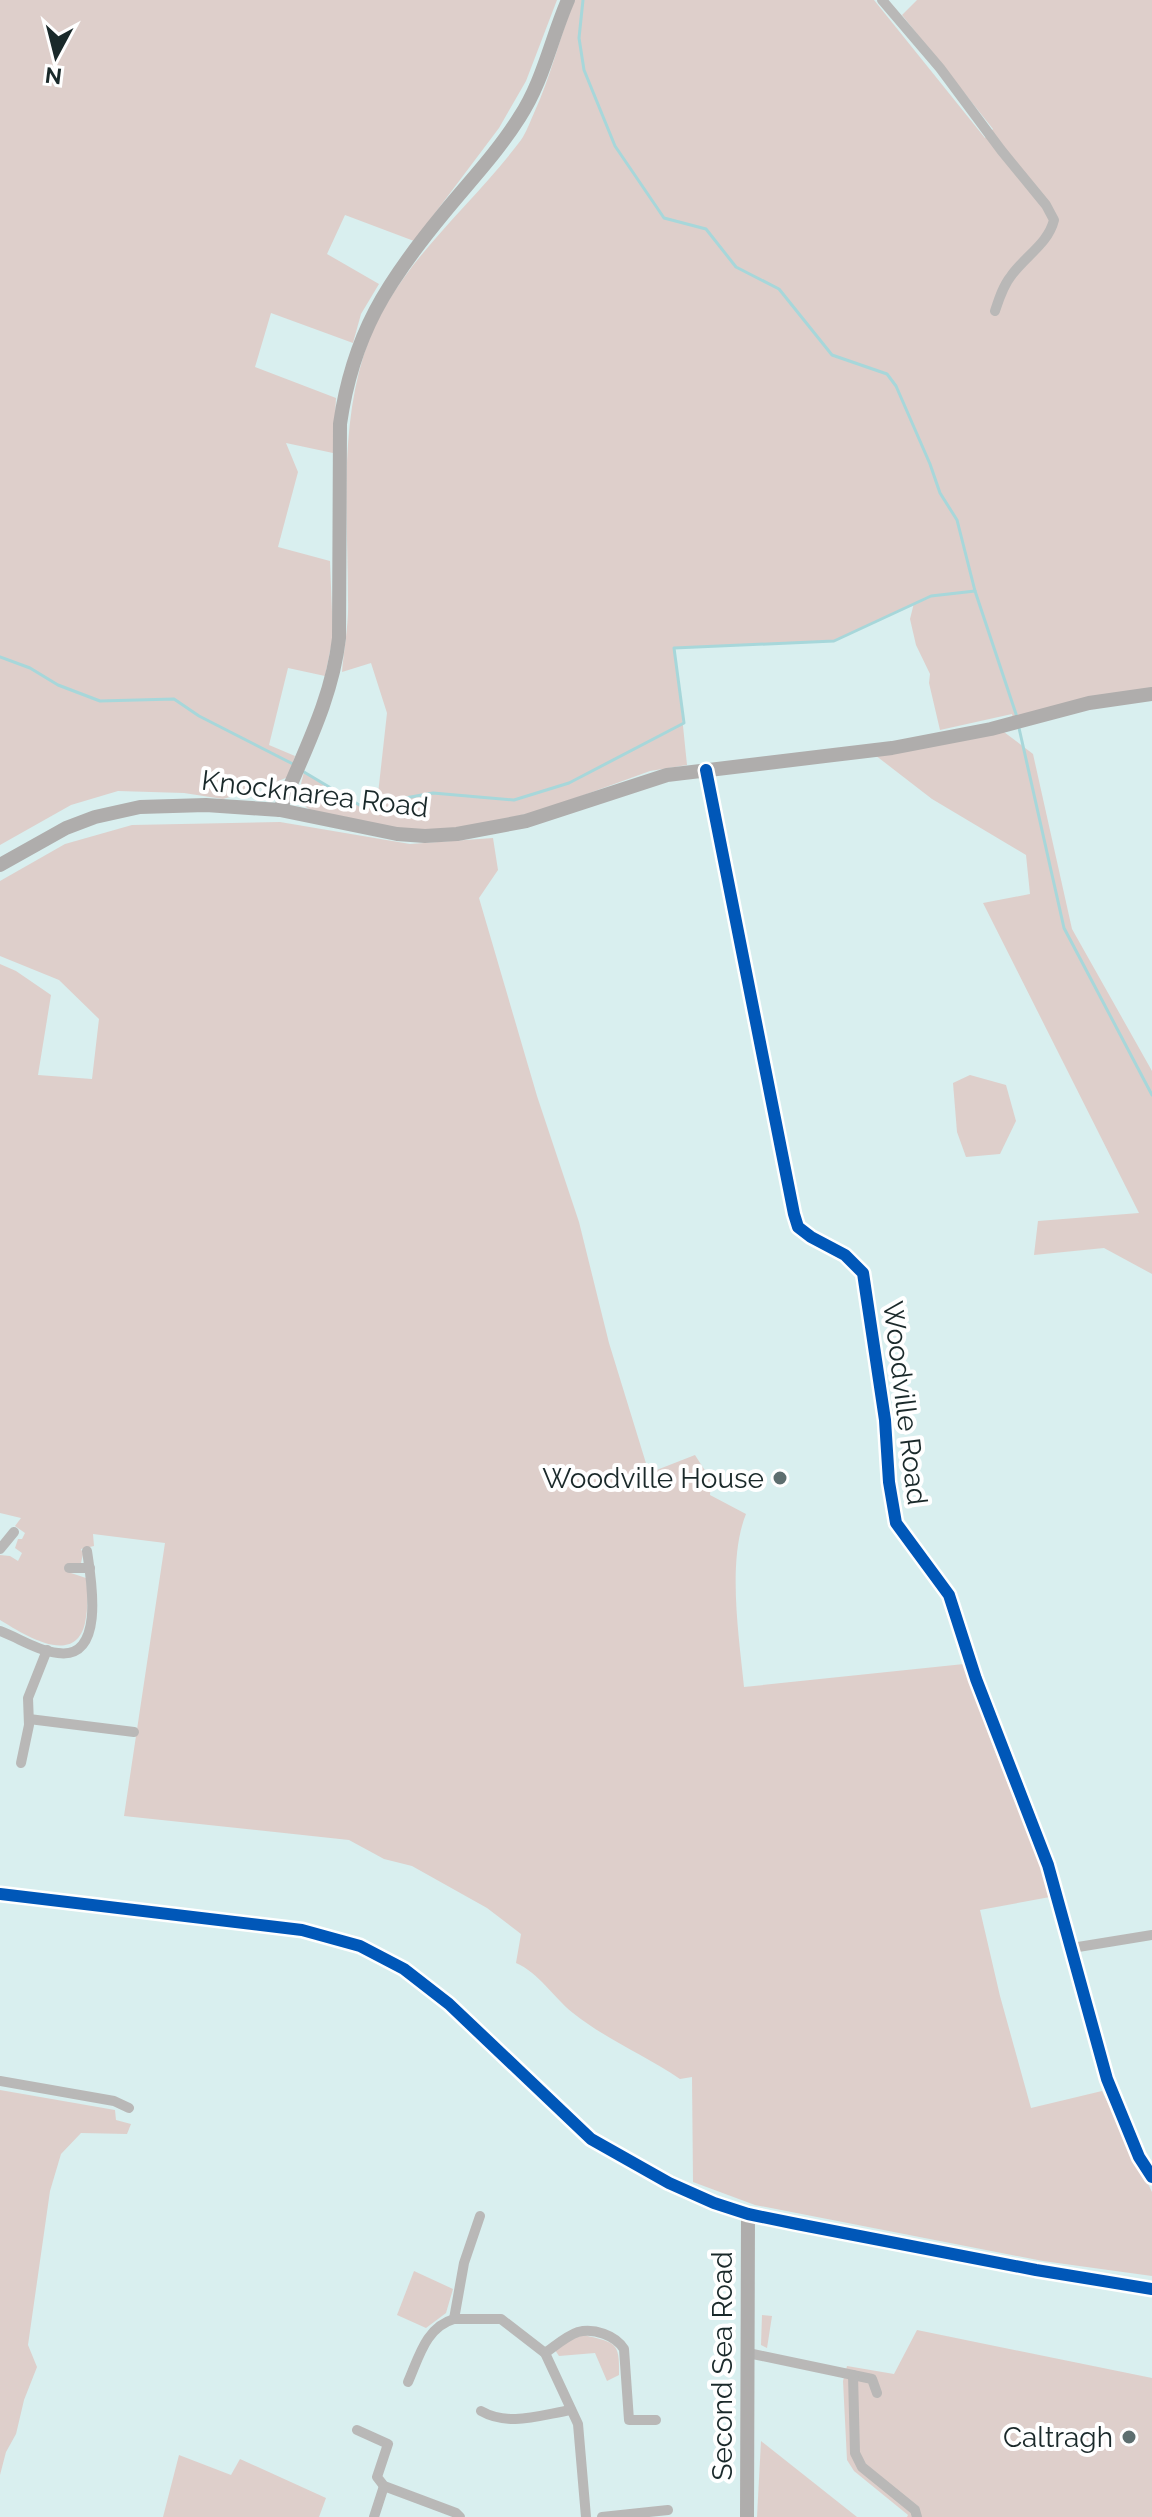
<svg xmlns="http://www.w3.org/2000/svg" width="1152" height="2517" font-family="Raleway,sans-serif">
  <style>
    .green { fill: #decfcb }
    .lines { fill: none; stroke-linecap: round; stroke-linejoin: round }
    .stream { stroke: #a7d7da; stroke-width: 3 }
    .street { stroke: #b9b8b7; stroke-width: 10 }
    .secondary { stroke: #afadac; stroke-width: 14 }
    .cycleway-casing { stroke: #fff; stroke-width: 17 }
    .cycleway { stroke: #0057b8; stroke-width: 12 }
    .poi-dot { fill: #5d6e6f; stroke: #fff; stroke-width: 3 }
    .labels { text-anchor: middle; dominant-baseline: central; stroke-width: 8; stroke-linejoin: round; paint-order: stroke }
    .street-label { font-size: 28px; fill: #1a292a; stroke: #fff }
    .poi-label { font-size: 28px; fill: #1a292a; stroke: #fff; text-anchor: end }
  </style>
  <rect width="100%" height="100%" fill="#d9efef"/>
  <!-- green -->
  <g class="green">
    <polygon points="0,0 557,0 526,81 499,128 414,241 345,215 327,254 379,284 361,314 353,343 271,313 255,367 336,398 333,453 286,443 298,472 278,547 330,561 333,637 325,676 288,668 269,745 295,756 288,777 259,789 223,799 184,793 118,791 71,805 0,845"/>
    <path d="M 575,0 L 874,0 L 985,138 L 993,129 L 902,15 L 917,0 L 1152,0 L 1152,690 L 1013,718 L 1012,714 L 940,730 L 929,683 L 930,674 L 916,645 L 910,619 L 914,603 L 834,641 L 675,648 L 687,765 L 650,771 L 540,811 L 468,827 L 442,830 L 396,829 L 312,811 L 303,805 L 298,796 L 304,772 L 361,806 L 377,803 L 387,713 L 371,663 L 342,672 C 344,648 349,623 348,600 C 348,517 339,434 364,354 C 392,267 468,211 521,140 C 526,133 530,122 534,113 C 551,77 559,37 575,0 Z"/>
    <polygon points="1004,732 1033,754 1072,929 1152,1071 1152,1274 1104,1248 1034,1255 1038,1221 1139,1213 983,903 1030,894 1026,855 932,799 875,755"/>
    <path d="M 280,822 L 410,844 L 493,838 L 498,870 L 479,898 L 537,1096 L 579,1222 L 609,1343 L 649,1473 L 695,1455 L 711,1480 L 710,1495 L 746,1514 C 727,1561 739,1636 744,1687 L 964,1664 L 988,1733 L 1047,1882 L 1050,1897 L 980,1910 L 1000,1996 L 1031,2108 L 1102,2091 L 1152,2192 L 1152,2276 L 1043,2261 L 755,2205 L 693,2182 L 692,2077 L 680,2079 C 645,2055 607,2040 573,2013 C 553,1997 539,1973 516,1963 L 521,1934 L 487,1908 L 412,1866 L 384,1859 L 349,1840 L 124,1816 L 165,1543 L 93,1534 L 94,1546 L 81,1549 L 83,1554 L 81,1563 L 75,1564 L 68,1572 L 86,1578 C 88,1594 88,1608 85,1623 C 75,1668 23,1634 0,1620 L 0,1555 L 10,1556 L 18,1561 L 22,1553 L 15,1548 L 18,1539 L 22,1539 L 25,1533 L 15,1526 L 21,1518 L 0,1513 L 0,964 L 16,971 L 51,995 L 38,1075 L 92,1079 L 99,1019 L 59,980 L 0,956 L 0,881 L 65,844 L 132,825 Z"/>
    <polygon points="970,1075 1006,1085 1016,1121 1000,1154 966,1157 957,1132 953,1083"/>
    <polygon points="0,2090 115,2110 116,2120 131,2124 127,2134 81,2133 61,2154 50,2191 28,2345 37,2367 24,2400 16,2434 6,2452 0,2475"/>
    <polygon points="414,2271 453,2289 446,2313 426,2328 397,2315"/>
    <polygon points="762,2315 772,2316 767,2348 761,2345"/>
    <polygon points="917,2330 1152,2378 1152,2517 907,2517 908,2515 854,2471 847,2460 843,2381 847,2366 894,2374"/>
    <path d="M 584,2335 C 615,2343 620,2341 619,2375 L 607,2381 L 595,2353 L 559,2356 L 555,2350 L 573,2338 Z"/>
    <polygon points="761,2441 857,2517 757,2517"/>
    <polygon points="179,2455 231,2475 240,2459 326,2498 319,2517 163,2517"/>
  </g>
  <g class="lines">
    <!-- stream -->
    <g class="stream">
      <polyline points="583,0 579,38 584,70 615,146 664,218 706,229 736,267 779,289 832,355 887,374 896,386 930,464 940,493 957,520 975,591 1017,717"/>
      <polyline points="0,657 30,668 58,685 100,701 174,699 199,716 293,764"/>
      <polyline points="1019,728 1064,928 1152,1095"/>
      <polyline points="304,772 361,806 433,793 514,800 569,783 684,723 674,648 834,641 931,596 975,591"/>
    </g>
    <!-- street -->
    <g class="street">
      <path d="M 882,0 L 940,68 L 1001,150 L 1046,205 L 1054,220 C 1048,244 1025,256 1011,276 C 1003,286 999,299 995,311"/>
      <polyline points="706,770 794,1214 798,1227 811,1237 845,1255 863,1273 885,1420 889,1482 896,1523 949,1595 976,1679 1048,1865 1107,2079 1139,2157 1152,2177"/>
      <polyline points="0,1549 14,1532"/>
      <polyline points="69,1568 90,1568"/>
      <path d="M 0,1631 C 19,1638 38,1651 58,1653 C 106,1660 91,1578 87,1551"/>
      <polyline points="29,1719 134,1732"/>
      <polyline points="21,1763 29,1725 28,1698 47,1650"/>
      <polyline points="1072,1948 1152,1935"/>
      <polyline points="0,2081 114,2101 129,2108"/>
      <polyline points="480,2216 464,2263 454,2319 501,2319 545,2353 578,2424 586,2517"/>
      <path d="M 545,2353 C 554,2347 566,2336 578,2332 C 594,2328 615,2335 624,2349 L 629,2420 L 656,2420"/>
      <polyline points="748,2353 872,2379 877,2393"/>
      <polyline points="853,2375 855,2453 862,2467 915,2510 917,2517"/>
      <path d="M 408,2382 C 419,2357 426,2327 454,2319"/>
      <path d="M 481,2411 C 509,2427 540,2415 571,2410"/>
      <polyline points="357,2430 388,2444 377,2477 384,2486 456,2513 460,2517"/>
      <polyline points="374,2517 384,2486"/>
      <polyline points="602,2517 668,2510"/>
    </g>
    <!-- secondary -->
    <g class="secondary">
      <path d="M 280,810 C 303,753 332,700 339,638 L 340,424 C 353,334 387,282 443,214 C 469,182 497,153 519,118 C 543,82 551,39 568,0"/>
      <polyline points="0,865 66,828 95,817 140,807 206,805 280,810 397,834 425,836 457,834 526,821 667,775 892,748 991,729 1089,703 1152,694"/>
      <polyline points="0,1894 302,1930 360,1946 404,1969 449,2004 591,2139 669,2183 714,2203 748,2214 797,2224 1036,2270 1152,2289"/>
      <polyline points="747,2517 748,2214"/>
    </g>
    <!-- cycleway casing -->
    <g class="cycleway-casing">
      <g id="cycleway">
        <polyline points="706,770 794,1214 798,1227 811,1237 845,1255 863,1273 885,1420 889,1482 896,1523 949,1595 976,1679 1048,1865 1107,2079 1139,2157 1152,2177"/>
        <polyline points="0,1894 302,1930 360,1946 404,1969 449,2004 591,2139 669,2183 714,2203 748,2214 797,2224 1036,2270 1152,2289"/>
      </g>
    </g>
    <!-- cycleway -->
    <use href="#cycleway" class="cycleway"/>
  </g>
  <!-- markers -->
  <g class="poi-dot">
    <circle cx="780" cy="1478" r="8"/>
    <circle cx="1129" cy="2437" r="8"/>
  </g>
  <g class="labels">
    <!-- street labels -->
    <g class="street-label">
      <text transform="translate(315 794) rotate(7)">Knocknarea Road</text>
      <text transform="translate(905 1403) rotate(83)">Woodville Road</text>
      <text transform="translate(722 2366) rotate(-90)">Second Sea Road</text>
    </g>
    <!-- poi labels -->
    <g class="poi-label">
      <text x="764" y="1478">Woodville House</text>
      <text x="1113" y="2437">Caltragh</text>
    </g>
  </g>
  <!-- north arrow -->
  <g transform="translate(56 56) rotate(187)" stroke="#ffffff" stroke-width="6" paint-order="stroke">
  <path d="M0-6L14 30L0 20L-14 30Z" fill="#1a292a"/>
  <text y="-12" font-size="22" font-weight="bold" text-anchor="middle" fill="#1a292a">N</text>
  </g>
</svg>
